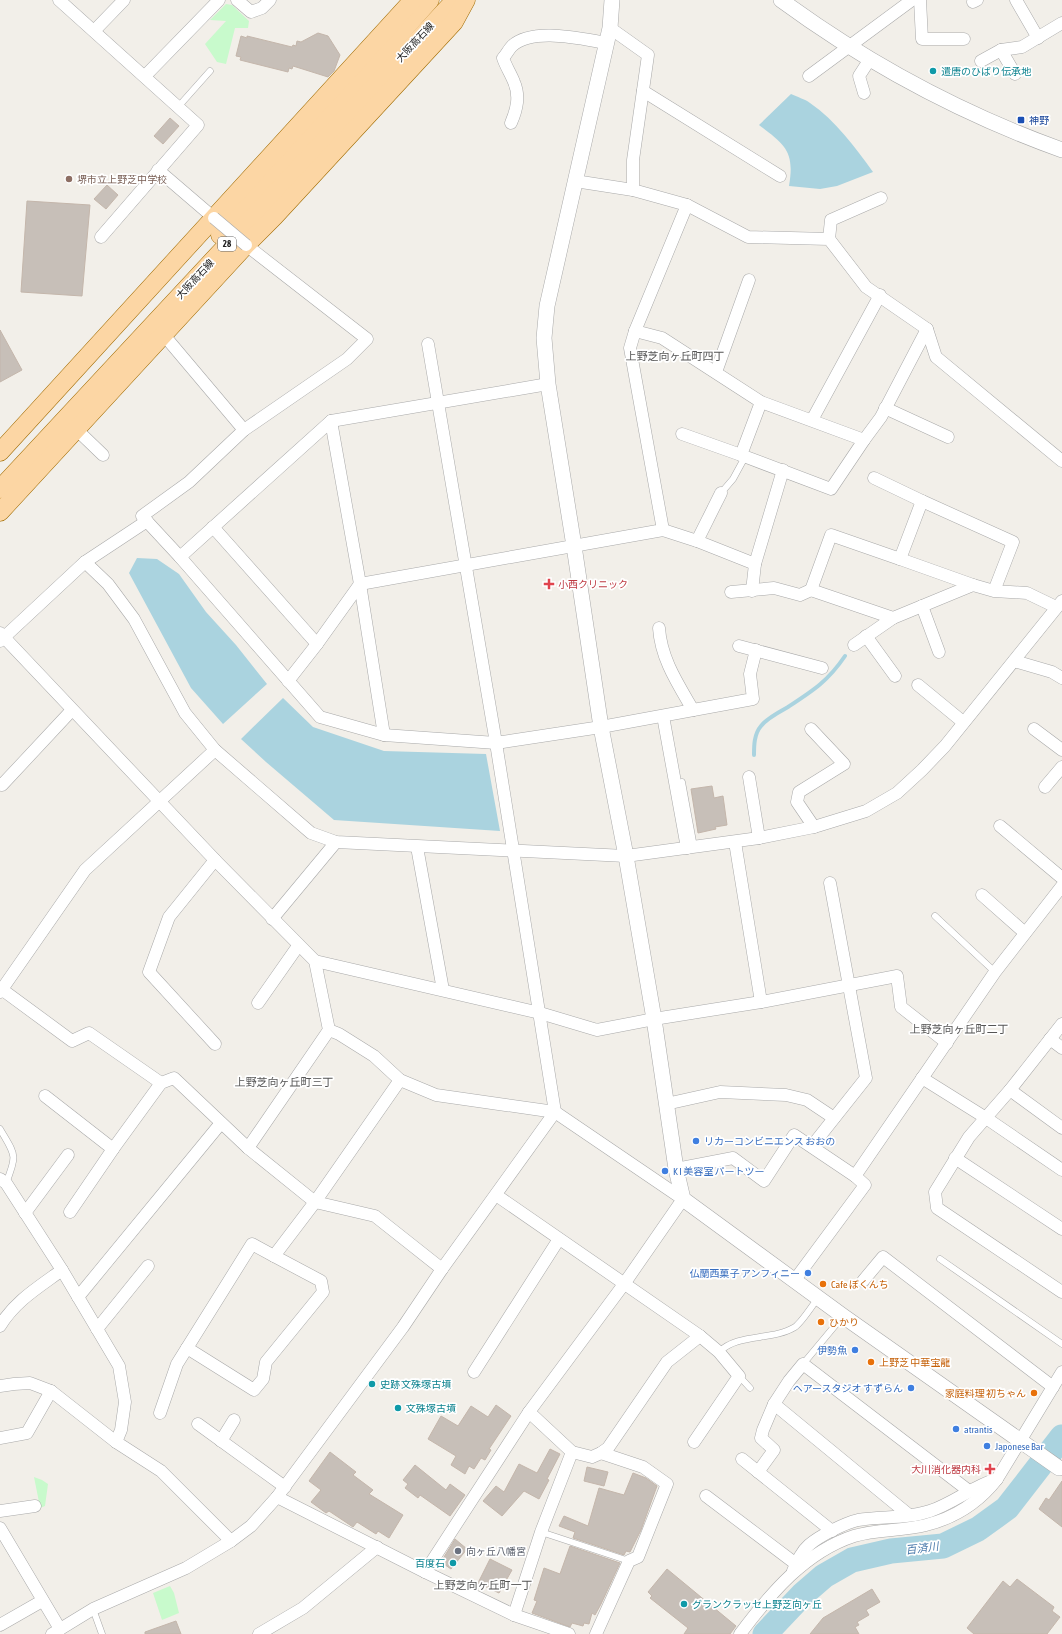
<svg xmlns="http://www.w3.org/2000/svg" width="1062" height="1634" font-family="'Asap Condensed','Noto Sans JP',sans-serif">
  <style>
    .park { fill: #c8facc }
    .water { fill: #aad3df }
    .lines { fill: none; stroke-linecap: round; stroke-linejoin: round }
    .stream { stroke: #aad3df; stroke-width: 4 }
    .river { stroke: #aad3df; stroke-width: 25 }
    .building { fill: #c7bfb8; stroke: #c4b6ab }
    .service-casing { stroke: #a9a9a9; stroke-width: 7 }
    .minor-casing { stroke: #a9a9a9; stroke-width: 13 }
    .tertiary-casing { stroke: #a9a9a9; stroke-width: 16 }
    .primary-casing { stroke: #a06b00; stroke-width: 19 }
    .service { stroke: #fff; stroke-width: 6 }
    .minor { stroke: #fff; stroke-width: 12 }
    .tertiary { stroke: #fff; stroke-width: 15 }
    .primary { stroke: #fcd6a4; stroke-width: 18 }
    .minor-bridge-casing { stroke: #a9a9a9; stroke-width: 13; stroke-linecap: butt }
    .minor-bridge { stroke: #fff; stroke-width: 12 }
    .culture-dot { fill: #0f9aa8; stroke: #fff; stroke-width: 1.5 }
    .transit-dot { fill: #1a4fb4; stroke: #fff; stroke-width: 1.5 }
    .education-dot { fill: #8d6e63; stroke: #fff; stroke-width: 1.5 }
    .health-dot { fill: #e0444e; stroke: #fff; stroke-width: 1.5 }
    .shop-dot { fill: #3f7fe0; stroke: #fff; stroke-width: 1.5 }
    .food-dot { fill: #e8710a; stroke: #fff; stroke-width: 1.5 }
    .worship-dot { fill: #6b7280; stroke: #fff; stroke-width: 1.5 }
    .labels { text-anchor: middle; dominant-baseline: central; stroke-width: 3.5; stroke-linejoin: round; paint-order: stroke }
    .shield { fill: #fff; stroke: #646464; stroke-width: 1 }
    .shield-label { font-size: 9px; font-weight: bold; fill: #222 }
    .street-label { font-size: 10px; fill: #222; stroke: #fff }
    .culture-label { font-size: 10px; fill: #0d838f; stroke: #fff; text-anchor: start }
    .transit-label { font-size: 10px; fill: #164399; stroke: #fff; text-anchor: start }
    .education-label { font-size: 10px; fill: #785e54; stroke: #fff; text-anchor: start }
    .health-label { font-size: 10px; fill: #be3a42; stroke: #fff; text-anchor: start }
    .shop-label { font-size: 10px; fill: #366cbe; stroke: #fff; text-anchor: start }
    .food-label { font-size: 10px; fill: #c56008; stroke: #fff; text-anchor: start }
    .worship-label { font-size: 10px; fill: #5b616d; stroke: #fff; text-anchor: start }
    .neighbourhood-label { font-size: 11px; fill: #555; stroke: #fff }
    .water-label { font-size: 11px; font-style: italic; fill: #4a7aab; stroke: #fff }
  </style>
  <rect width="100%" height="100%" fill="#f2efe9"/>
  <!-- park -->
  <g class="park">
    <polygon points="226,4 232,5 249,21 248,28 235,28 226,64 217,62 205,44 226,21 210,20"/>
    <polygon points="34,1477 42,1480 48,1484 45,1506 35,1510 39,1502"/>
    <polygon points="170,1586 174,1593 179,1613 162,1620 153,1593"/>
  </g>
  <!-- water -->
  <g class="water">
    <path d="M 791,94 C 797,97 805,99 810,103 C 836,121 855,147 873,172 L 837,186 L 820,189 L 789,186 C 795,151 785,145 759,125 Z"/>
    <polygon points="137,558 157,559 179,574 206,612 236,645 267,684 223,724 191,688 129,573"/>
    <polygon points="283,698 313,727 384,751 486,754 500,831 334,820 266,762 241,739"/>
  </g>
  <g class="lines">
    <!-- stream -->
    <path class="stream" d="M 754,755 C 754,746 754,734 761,726 C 767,718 779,712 788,707 C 814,690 828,681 845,656"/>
    <!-- river -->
    <polyline class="river" points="765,1634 802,1595 824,1576 852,1560 891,1551 943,1546 978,1529 1007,1508 1062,1437"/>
  </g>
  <!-- building -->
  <g class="building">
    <polygon points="318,33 328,36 340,55 334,71 328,77 293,66 292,69 289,68 288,72 240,60 241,57 236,56 241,36 247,38 247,36 292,47 293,45 296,46 297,41 301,42"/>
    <polygon points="170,118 179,126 163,144 154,136"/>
    <polygon points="107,185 118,195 106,209 94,199"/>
    <polygon points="27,201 90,205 82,296 21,292"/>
    <polygon points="0,330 22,370 0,382"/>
    <polygon points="712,786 714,798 723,796 727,825 715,827 716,829 698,833 691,789"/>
    <polygon points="496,1405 511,1416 489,1449 491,1450 485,1460 481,1458 474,1469 469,1466 465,1474 451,1465 456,1456 428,1439 441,1416 458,1426 471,1406 488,1417"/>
    <polygon points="550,1449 560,1454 547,1479 549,1480 539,1499 524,1491 502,1516 483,1501 496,1486 504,1492 519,1464 537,1473"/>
    <polygon points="330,1452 356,1472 353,1475 373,1490 369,1494 403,1515 389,1538 378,1531 376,1534 357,1522 353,1527 329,1511 326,1513 311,1502 321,1490 309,1481"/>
    <polygon points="415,1465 446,1490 450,1484 465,1495 450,1516 420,1495 418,1498 405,1488 408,1484 403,1480"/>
    <polygon points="587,1467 608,1472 604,1486 584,1481"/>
    <polygon points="633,1473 646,1478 657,1486 641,1530 630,1552 626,1551 624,1555 573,1538 575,1532 559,1526 564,1516 588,1526 599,1488 624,1495"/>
    <polygon points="1062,1481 1062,1527 1039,1509 1046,1498 1049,1500"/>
    <polygon points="455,1539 467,1549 451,1569 441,1562"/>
    <polygon points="570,1546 620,1563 601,1604 595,1615 592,1613 589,1624 584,1623 583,1626 572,1623 570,1627 532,1613 537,1601 534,1600 544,1568 560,1574"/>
    <polygon points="490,1559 512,1570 499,1593 478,1583"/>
    <polygon points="667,1569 736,1626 730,1634 684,1634 688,1628 650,1598 652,1596 648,1592"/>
    <polygon points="1017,1579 1054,1607 1052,1611 1060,1617 1047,1634 974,1634 967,1628 1003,1581 1010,1587"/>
    <polygon points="872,1589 880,1602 866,1610 869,1615 857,1622 859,1625 855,1627 859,1634 810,1634 823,1618"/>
    <polygon points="176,1621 181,1634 145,1634 145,1632"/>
  </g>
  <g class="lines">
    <!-- service casing -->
    <g class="service-casing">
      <g id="service">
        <polyline points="178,107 210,71"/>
        <polyline points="721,493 733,479 745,457"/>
        <polyline points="682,782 694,847"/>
        <polyline points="935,916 995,972"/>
        <path d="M 0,1129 C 15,1155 18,1154 6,1183"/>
        <polyline points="940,1259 1062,1344"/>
        <path d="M 719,1352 C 738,1333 772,1341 795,1327 C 802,1322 812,1306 818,1298"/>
        <polyline points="803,1364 843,1316"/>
        <polyline points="739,1376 750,1388"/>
        <polyline points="541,1532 629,1561"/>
        <polyline points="93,1609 102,1634"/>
      </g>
    </g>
    <!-- minor casing -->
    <g class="minor-casing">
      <g id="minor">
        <polyline points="59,0 198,125 101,237"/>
        <polyline points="237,0 251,12 262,8 270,0"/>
        <polyline points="920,0 922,39 964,39"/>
        <polyline points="1016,0 1038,38"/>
        <polyline points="973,2 977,0"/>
        <polyline points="610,28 648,55 633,160 633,190"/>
        <polyline points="94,31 124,0"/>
        <polyline points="1001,50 1015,74"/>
        <polyline points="981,61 1001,50 1022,47 1062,23"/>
        <polyline points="145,76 219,0"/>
        <polyline points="809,76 912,0"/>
        <polyline points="643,91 780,176"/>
        <polyline points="864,93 859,76 870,59"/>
        <path d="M 511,123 C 517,109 520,96 514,82 C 511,74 506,67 503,58 C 506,55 509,49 512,46 C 533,27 581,39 607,43"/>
        <polyline points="158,170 214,218"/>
        <polyline points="575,181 633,190 687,205 748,237 829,239 866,287 927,329 936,357 1062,461"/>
        <polyline points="829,239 831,220 881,198"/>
        <polyline points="246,245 367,339 347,359 244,430 189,482 142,516 180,557 320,717 384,735 496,743 601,727 753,699 750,674 756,650"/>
        <polyline points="635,331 662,338 761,402 864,440 881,417 927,329"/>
        <polyline points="163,334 244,430"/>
        <polyline points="716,372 749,280"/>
        <polyline points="761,402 741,455 831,489 864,440"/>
        <polyline points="885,408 948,437"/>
        <polyline points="812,420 880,295"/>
        <polyline points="331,421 360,584 384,735"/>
        <polyline points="76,429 103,455"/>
        <polyline points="682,434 741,455"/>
        <polyline points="874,478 922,501"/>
        <polyline points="213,527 317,644"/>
        <polyline points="663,530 697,541 755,564 783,470"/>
        <polyline points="697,541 721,493"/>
        <polyline points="180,557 331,421 548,384"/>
        <polyline points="900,559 973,585"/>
        <polyline points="85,562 108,584 134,619 185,713 215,750 311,833 336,842 626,856 759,838 814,827 866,811 897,793 922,770 945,746 1062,601"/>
        <polyline points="752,591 755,564"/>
        <polyline points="994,591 1013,542 922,501 900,559 831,535 811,590 893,618 973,585 994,591 1027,593 1056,607"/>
        <polyline points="731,592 774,588 800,595 811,590"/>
        <polyline points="922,606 939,652"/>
        <path d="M 659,628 C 661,659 678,684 693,710"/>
        <polyline points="0,633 215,860 315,961 329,1030 248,1148"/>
        <polyline points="866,636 895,676"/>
        <polyline points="0,641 85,562 147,521"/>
        <polyline points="854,645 893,618"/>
        <polyline points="739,646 822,668"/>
        <polyline points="1014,661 1052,672 1062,678"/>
        <polyline points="288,681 317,644 360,584 663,530 630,348 635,331 687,205"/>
        <polyline points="918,685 963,722"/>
        <polyline points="663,716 687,848"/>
        <polyline points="811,729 844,764 799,792 797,802 814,827"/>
        <polyline points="1034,729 1062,750"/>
        <polyline points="749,777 759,838"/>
        <polyline points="2,785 72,710"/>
        <polyline points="1045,787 1062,767"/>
        <polyline points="1000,826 1062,878"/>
        <polyline points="735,842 761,1002"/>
        <polyline points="417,847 443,990"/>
        <polyline points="215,860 169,917 149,972 215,1044"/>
        <polyline points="982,895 1025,933"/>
        <polyline points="272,919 336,842"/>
        <polyline points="315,961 540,1013 597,1030 654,1019 761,1002 897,976 901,1007 947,1043"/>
        <polyline points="0,988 72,1041 89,1033 161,1083"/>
        <polyline points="0,992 85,870 215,750"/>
        <polyline points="258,1003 298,946"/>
        <polyline points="1062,1024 1010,1090 969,1137 935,1192 937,1208 1062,1292"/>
        <polyline points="329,1030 339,1034 374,1056 400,1080 436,1095 555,1112 683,1199 624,1284 529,1412 425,1572"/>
        <polyline points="1050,1039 1062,1048"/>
        <polyline points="922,1078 986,1118 1062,1170"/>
        <polyline points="1010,1090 1062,1128"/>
        <polyline points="45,1096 113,1149"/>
        <polyline points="666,1104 720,1092 786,1095 807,1100 834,1118"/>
        <polyline points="812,1146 866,1078 830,883"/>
        <polyline points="955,1158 1062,1229"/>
        <polyline points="676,1169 733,1158 764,1181 794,1135 855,1176"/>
        <polyline points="0,1179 6,1183 62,1270 119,1366 125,1402 121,1430 116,1442"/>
        <polyline points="496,1195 700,1336 719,1352 739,1376 694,1442"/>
        <polyline points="70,1212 113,1149 161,1083 174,1078 248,1148 315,1202 375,1216 442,1269"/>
        <polyline points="25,1213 68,1155"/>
        <polyline points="794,1281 865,1185 855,1176 995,972 1062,886"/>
        <polyline points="863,1281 883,1257 1053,1387"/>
        <polyline points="78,1297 221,1123"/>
        <path d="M 0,1326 C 15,1301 39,1287 62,1270"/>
        <polyline points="97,1329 148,1266"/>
        <polyline points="187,1348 254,1390 263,1379 266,1362 323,1292 321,1281 274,1256"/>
        <polyline points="474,1372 559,1239"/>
        <polyline points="0,1386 14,1384 30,1383 51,1391 116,1442 161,1471 231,1541"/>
        <polyline points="529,1412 572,1452 592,1457 601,1453 608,1448 667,1362 700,1336"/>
        <polyline points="160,1413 177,1364 252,1244 274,1256 315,1202 400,1080"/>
        <polyline points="198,1424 285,1487"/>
        <polyline points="0,1438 27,1433 51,1391"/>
        <polyline points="221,1441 234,1420"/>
        <polyline points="742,1459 832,1531"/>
        <polyline points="758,1472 774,1450 761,1438 763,1430 774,1404"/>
        <polyline points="706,1496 796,1564"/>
        <polyline points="277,1497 425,1572 514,1615 569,1634"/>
        <polyline points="0,1511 35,1506"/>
        <polyline points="909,1515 774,1404 789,1381 803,1364 969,1491"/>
        <polyline points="0,1528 60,1629"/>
        <path d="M 793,1571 C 797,1562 801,1552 809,1545 C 819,1536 845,1523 858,1520 C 881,1516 907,1519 930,1511 C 954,1503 973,1486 997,1479"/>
        <polyline points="514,1615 541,1532 572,1452"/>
        <polyline points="0,1625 42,1601"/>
        <polyline points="52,1634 93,1609 186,1568 231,1541 251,1526 277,1497 403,1327 442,1269 555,1112 496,743 428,344"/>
        <polyline points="259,1634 303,1608 377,1547"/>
        <polyline points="596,1634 629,1561 638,1557 667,1484 643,1467 601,1453"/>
        <path d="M 740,1634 C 770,1594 805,1552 854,1536 C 877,1529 903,1531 926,1525 C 954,1518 979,1502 997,1479 L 1062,1372"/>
      </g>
    </g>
    <!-- tertiary casing -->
    <g class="tertiary-casing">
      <g id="tertiary">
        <polyline points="612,0 610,28 547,306 544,338 548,384 574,546 601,727 626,856 654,1019 676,1169 683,1199 843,1316 1059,1468"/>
        <path d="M 781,0 C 867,63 962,114 1062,150"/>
      </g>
    </g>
    <!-- primary casing -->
    <g class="primary-casing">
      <g id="primary">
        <polyline points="220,235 430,0"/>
        <polyline points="0,452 413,0"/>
        <polyline points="0,489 455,0"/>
        <polyline points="0,512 246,245 274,217 454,22 466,0"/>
      </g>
    </g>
    <!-- service -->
    <use href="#service" class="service"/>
    <!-- minor -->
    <use href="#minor" class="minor"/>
    <!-- tertiary -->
    <use href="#tertiary" class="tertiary"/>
    <!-- primary -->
    <use href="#primary" class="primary"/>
    <!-- minor-bridge casing -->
    <g class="minor-bridge-casing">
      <polyline id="minor-bridge" points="214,218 246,245"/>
    </g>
    <!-- minor-bridge -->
    <use href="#minor-bridge" class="minor-bridge"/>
  </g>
  <!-- markers -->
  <g class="culture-dot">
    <circle cx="933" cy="71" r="4"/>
    <circle cx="372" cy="1384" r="4"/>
    <circle cx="398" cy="1408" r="4"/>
    <circle cx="453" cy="1563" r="4"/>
    <circle cx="684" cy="1604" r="4"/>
  </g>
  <rect class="transit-dot" x="1017" y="116" width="8" height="8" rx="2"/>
  <circle class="education-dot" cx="69" cy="179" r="4"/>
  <g class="health-dot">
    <path d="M547 578h4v4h4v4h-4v4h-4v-4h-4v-4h4z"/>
    <path d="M988 1463h4v4h4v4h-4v4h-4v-4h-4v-4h4z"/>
  </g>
  <g class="shop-dot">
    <circle cx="696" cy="1141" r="4"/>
    <circle cx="665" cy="1171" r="4"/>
    <circle cx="808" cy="1273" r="4"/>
    <circle cx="855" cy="1350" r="4"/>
    <circle cx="911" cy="1388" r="4"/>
    <circle cx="956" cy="1429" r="4"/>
    <circle cx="987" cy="1446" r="4"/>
  </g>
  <g class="food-dot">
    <circle cx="823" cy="1284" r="4"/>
    <circle cx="821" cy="1322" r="4"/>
    <circle cx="871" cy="1362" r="4"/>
    <circle cx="1034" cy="1393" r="4"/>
  </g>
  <circle class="worship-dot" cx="458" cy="1551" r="4"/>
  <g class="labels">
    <!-- shield labels -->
    <rect class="shield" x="218" y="237" width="18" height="14" rx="3"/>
    <g class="shield-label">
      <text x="227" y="244">28</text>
    </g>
    <!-- street labels -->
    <g class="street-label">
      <text transform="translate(415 42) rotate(-47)">大阪高石線</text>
      <text transform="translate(195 279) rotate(-47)">大阪高石線</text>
    </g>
    <!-- culture labels -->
    <g class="culture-label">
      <text x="941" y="71">遣唐のひばり伝承地</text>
      <text x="380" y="1384">史跡 文殊塚古墳</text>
      <text x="406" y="1408">文殊塚古墳</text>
      <text x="445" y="1563" text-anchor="end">百度石</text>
      <text x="692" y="1604">グランクラッセ上野芝向ヶ丘</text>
    </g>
    <!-- transit labels -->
    <g class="transit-label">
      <text x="1029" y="120">神野</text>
    </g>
    <!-- education labels -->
    <g class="education-label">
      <text x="77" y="179">堺市立上野芝中学校</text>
    </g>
    <!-- health labels -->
    <g class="health-label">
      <text x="558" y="584">小西クリニック</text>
      <text x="981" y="1469" text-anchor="end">大川消化器内科</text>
    </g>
    <!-- shop labels -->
    <g class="shop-label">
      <text x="704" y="1141">リカーコンビニエンス おおの</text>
      <text x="673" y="1171">K I 美容室 パートツー</text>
      <text x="800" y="1273" text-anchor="end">仏蘭西菓子 アンフィニー</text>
      <text x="847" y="1350" text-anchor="end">伊勢魚</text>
      <text x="903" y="1388" text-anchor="end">ヘアースタジオ すずらん</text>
      <text x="964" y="1429">atrantis</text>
      <text x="995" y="1446">Japonese Bar</text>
    </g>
    <!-- food labels -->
    <g class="food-label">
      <text x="831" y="1284">Cafe ぼくんち</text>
      <text x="829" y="1322">ひかり</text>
      <text x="879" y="1362">上野芝 中華宝龍</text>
      <text x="1026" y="1393" text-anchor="end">家庭料理 初ちゃん</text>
    </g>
    <!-- worship labels -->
    <g class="worship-label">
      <text x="466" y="1551">向ヶ丘八幡宮</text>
    </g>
    <!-- neighbourhood labels -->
    <g class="neighbourhood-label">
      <text x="675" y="356">上野芝向ヶ丘町四丁</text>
      <text x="959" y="1029">上野芝向ヶ丘町二丁</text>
      <text x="284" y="1082">上野芝向ヶ丘町三丁</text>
      <text x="483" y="1585">上野芝向ヶ丘町一丁</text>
    </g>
    <!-- water labels -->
    <g class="water-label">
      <text transform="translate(922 1548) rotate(-7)">百済川</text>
    </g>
  </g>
</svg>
